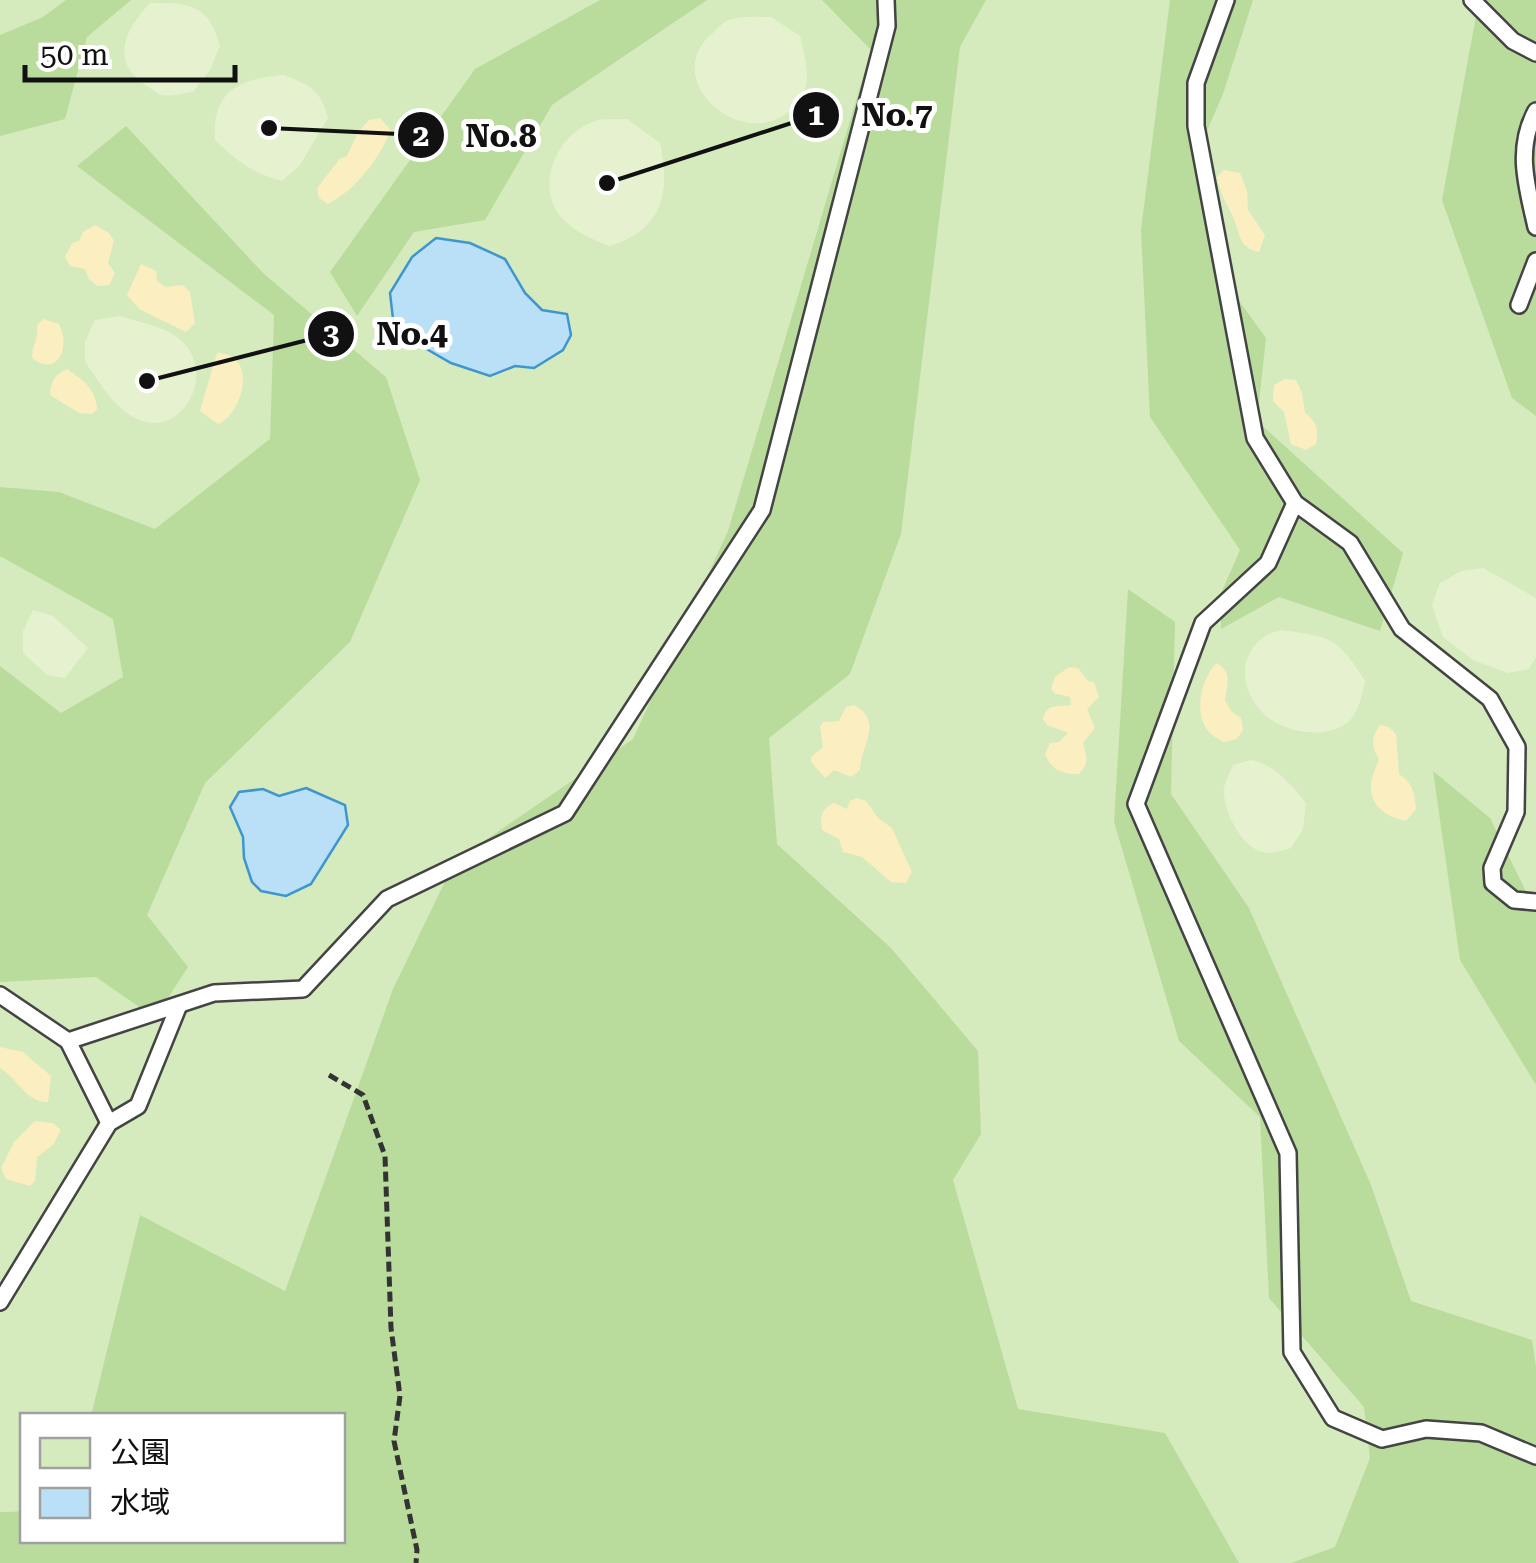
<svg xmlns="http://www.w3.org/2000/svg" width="1536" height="1563" font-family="'Roboto Serif','Noto Sans JP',serif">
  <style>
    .green { fill: #d5ebbd }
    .forest { fill: #b9dc9c }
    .sand { fill: #fbeec1 }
    .pitch { fill: #e6f2cf }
    .water { fill: #b9e0f7; stroke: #3f96cf; stroke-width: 2.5 }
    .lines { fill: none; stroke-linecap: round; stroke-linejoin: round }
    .lane-casing { stroke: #444; stroke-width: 20 }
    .path { stroke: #333; stroke-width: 5; stroke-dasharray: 10 5; stroke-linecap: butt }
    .lane { stroke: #fff; stroke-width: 15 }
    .leader { fill: none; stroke: #111; stroke-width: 4 }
    .callout-dot { fill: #111; stroke: #fff; stroke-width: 4 }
    .mark-label { font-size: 30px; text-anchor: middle; font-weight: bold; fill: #fff }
    .callout-label { font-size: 32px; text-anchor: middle; font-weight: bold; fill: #111; stroke: #fff; stroke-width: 10; stroke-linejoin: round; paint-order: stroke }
  </style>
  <rect width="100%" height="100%" fill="#fffdf5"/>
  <!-- green -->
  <polygon class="green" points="0,0 1536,0 1536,1563 1121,1563 392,991 285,1292 140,1216 91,1415 22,1416 22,1511 0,1512"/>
  <!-- forest -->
  <g class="forest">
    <polygon points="66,0 131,0 87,37 65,119 0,136 0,35 43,17"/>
    <polygon points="600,0 707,0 552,105 485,220 414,232 357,316 330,272 475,69"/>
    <polygon points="822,0 986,0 960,47 901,534 850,674 769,738 777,844 891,948 978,1051 981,1134 953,1180 1018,1409 1165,1433 1239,1563 0,1563 0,1512 22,1511 22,1540 342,1540 342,1416 91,1415 140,1215 285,1291 392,991 455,861 633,739 728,531 871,50"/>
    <polygon points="1170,0 1253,0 1223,94 1196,156 1216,269 1266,338 1257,421 1403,553 1380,631 1279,597 1221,629 1221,593 1240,550 1150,417 1141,230"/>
    <polygon points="1479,0 1536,0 1536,416 1512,398 1442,200"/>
    <polygon points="126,126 264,274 386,377 420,480 350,642 205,783 147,915 188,967 155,1018 96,977 0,982 0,666 61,713 123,677 113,619 0,556 0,487 59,492 155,529 270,439 274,315 77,166"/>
    <polygon points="1128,589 1175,622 1171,794 1249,908 1371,1185 1411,1301 1532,1340 1536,1367 1536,1563 1291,1563 1335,1547 1370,1458 1364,1407 1269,1298 1260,1117 1179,1041 1114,822"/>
    <polygon points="1433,771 1490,818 1536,912 1536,1085 1460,960"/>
  </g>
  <!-- sand -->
  <g class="sand">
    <path d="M 380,118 L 391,130 C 378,160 358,188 328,204 L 319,198 L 317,189 C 324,177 332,171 339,159 L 347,156 L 358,132 L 369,120 Z"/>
    <path d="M 1224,170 L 1240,173 L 1247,191 L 1248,210 L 1265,235 L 1259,252 C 1236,247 1241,232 1232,215 C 1225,201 1220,193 1217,177 Z"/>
    <polygon points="95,225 109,233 114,241 108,263 115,273 109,285 97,286 89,279 85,269 70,266 65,257 72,243 79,241 83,232"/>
    <polygon points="141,264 156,271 157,281 166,287 183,285 190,292 195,323 186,332 139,309 127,295"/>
    <path d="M 43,319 L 59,324 C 71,347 58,378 32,358 C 32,345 39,338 37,325 Z"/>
    <path d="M 217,353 C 258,353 244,413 218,424 L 200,411 Z"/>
    <path d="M 67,369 C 82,379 96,389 97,409 L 92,414 L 79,413 L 50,395 C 51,381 54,375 67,369 Z"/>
    <path d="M 1285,379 L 1296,380 L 1302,393 L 1305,413 C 1317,422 1319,429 1316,444 L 1306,450 L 1291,444 L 1284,412 L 1273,401 L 1274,385 Z"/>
    <path d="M 1217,663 C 1233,673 1227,685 1225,701 L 1232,712 L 1241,718 L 1243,730 L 1237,739 L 1224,742 C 1217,738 1209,735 1205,726 C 1195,708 1202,677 1217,663 Z"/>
    <path d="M 1069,667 L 1078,668 L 1088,681 L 1094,682 L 1099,697 L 1087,709 L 1095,728 L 1083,743 C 1086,757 1091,761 1079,774 C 1064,775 1051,770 1045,754 L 1050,743 L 1059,742 L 1068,733 L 1047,725 L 1043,719 C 1047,702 1057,708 1071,705 L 1070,697 L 1054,693 L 1051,689 L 1055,677 Z"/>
    <path d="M 854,705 C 885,722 860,746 860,770 L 851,777 L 834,770 L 825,778 L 811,762 L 811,757 L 823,747 L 820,727 L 823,722 L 839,721 L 846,707 Z"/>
    <path d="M 1380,725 L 1389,727 L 1396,734 L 1399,774 C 1413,783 1415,794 1416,809 L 1406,821 C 1386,817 1369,806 1371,783 C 1372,775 1377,767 1379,759 C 1371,746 1371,738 1380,725 Z"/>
    <path d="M 857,798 L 866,801 L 878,818 L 892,828 L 912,872 L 906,883 L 891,882 L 862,857 L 843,852 L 839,839 L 822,830 C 820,817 821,809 834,803 L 847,809 L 850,801 Z"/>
    <path d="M 0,1047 L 23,1052 L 51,1076 L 48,1102 C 27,1103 19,1080 0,1068 Z"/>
    <polygon points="35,1121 53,1123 61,1130 53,1145 37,1157 35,1181 30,1186 6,1179 1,1168 14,1142"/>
  </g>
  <!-- pitch -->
  <g class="pitch">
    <path d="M 150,3 C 191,3 208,4 220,46 L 210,70 L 193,92 C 185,93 170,97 162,95 C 157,94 153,90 149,87 C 109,63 124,31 150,3 Z"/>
    <path d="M 771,17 L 800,36 C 807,67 816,90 787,113 C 739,150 657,78 714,32 C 719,27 725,20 732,19 C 744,16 759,17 771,17 Z"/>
    <path d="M 284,75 C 311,86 320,89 328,118 L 300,165 L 282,181 C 254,174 235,160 215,140 C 212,90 239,79 284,75 Z"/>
    <path d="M 627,119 L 660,143 C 671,193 662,231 609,246 C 595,240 579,234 567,223 C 532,192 554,135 595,121 C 604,118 617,120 627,119 Z"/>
    <path d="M 120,316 C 134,321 151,324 165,330 C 230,360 182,450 130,415 C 111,403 98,380 85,362 L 85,342 L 95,320 Z"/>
    <polygon points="1483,568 1536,598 1536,657 1529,669 1508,673 1473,660 1443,637 1432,605 1440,583 1461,571"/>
    <polygon points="33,610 53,616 88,648 65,678 47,675 23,653 23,631"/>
    <path d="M 1281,630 C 1331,637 1338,637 1365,681 C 1362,694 1360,707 1352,718 C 1333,741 1285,734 1265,715 C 1234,687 1239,640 1281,630 Z"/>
    <path d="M 1251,760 C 1276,765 1290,784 1306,803 L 1303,829 L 1291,848 C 1281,851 1269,855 1259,851 C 1239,843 1222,808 1224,788 C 1225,781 1231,772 1233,765 Z"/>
  </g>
  <!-- water -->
  <g class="water">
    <polygon points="436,238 470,243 505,259 525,293 542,310 567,314 571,335 563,350 534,368 515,366 490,376 451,363 418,344 393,319 390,293 412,257"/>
    <polygon points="306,788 345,805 348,825 311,884 286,896 261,891 252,882 244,858 243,837 230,807 239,792 263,789 279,796"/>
  </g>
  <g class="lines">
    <!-- lane casing -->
    <g class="lane-casing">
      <g id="lane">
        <polyline points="1226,0 1196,83 1196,126 1255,438 1295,503 1350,543 1402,629 1490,699 1517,747 1516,812 1492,868 1493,883 1514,900 1536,902"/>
        <polyline points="1472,0 1513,41 1536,53"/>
        <path d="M 1536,111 C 1515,149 1527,187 1536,227"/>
        <polyline points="1519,305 1536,261"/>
        <polyline points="1295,503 1268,563 1203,623 1136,804 1288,1153 1292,1352 1333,1418 1382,1439 1426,1429 1481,1433 1536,1456"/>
        <polyline points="0,995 68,1041 109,1123"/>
        <polyline points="68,1041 214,993 303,989 387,899 565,813 762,510 887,26 886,0"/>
        <polyline points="0,1302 109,1123 138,1106 179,1005"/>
      </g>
    </g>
    <!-- path -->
    <polyline class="path" points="329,1075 363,1095 385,1156 391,1328 400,1396 394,1441 417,1550 416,1563"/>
    <!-- lane -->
    <use href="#lane" class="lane"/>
  </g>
  <!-- callouts -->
  <path class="leader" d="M607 183L816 115M269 128L421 135M147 381L331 334"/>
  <g class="callout-dot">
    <circle cx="607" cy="183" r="10"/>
    <circle cx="269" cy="128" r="10"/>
    <circle cx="147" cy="381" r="10"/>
    <circle cx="816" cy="115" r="25"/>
    <circle cx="421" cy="135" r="25"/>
    <circle cx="331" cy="334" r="25"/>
  </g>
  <g class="mark-label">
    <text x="816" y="125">1</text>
    <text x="421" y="146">2</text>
    <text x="331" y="344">3</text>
  </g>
  <g class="callout-label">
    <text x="897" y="126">No.7</text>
    <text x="501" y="147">No.8</text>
    <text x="412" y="345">No.4</text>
  </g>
  <!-- legend -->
  <rect x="20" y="1413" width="325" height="130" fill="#ffffff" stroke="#a0a0a0" stroke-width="2.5"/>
  <rect x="40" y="1438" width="50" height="30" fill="#d5ebbd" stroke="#a0a0a0" stroke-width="2.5"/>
  <text x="110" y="1463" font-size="30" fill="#111111">公園</text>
  <rect x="40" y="1488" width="50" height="30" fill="#b9e0f7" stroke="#a0a0a0" stroke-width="2.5"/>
  <text x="110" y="1513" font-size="30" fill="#111111">水域</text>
  <!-- scale -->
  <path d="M25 65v15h210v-15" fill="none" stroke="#111111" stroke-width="5"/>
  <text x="40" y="65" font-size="30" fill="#111111" stroke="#ffffff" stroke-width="8" paint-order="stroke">50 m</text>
</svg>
